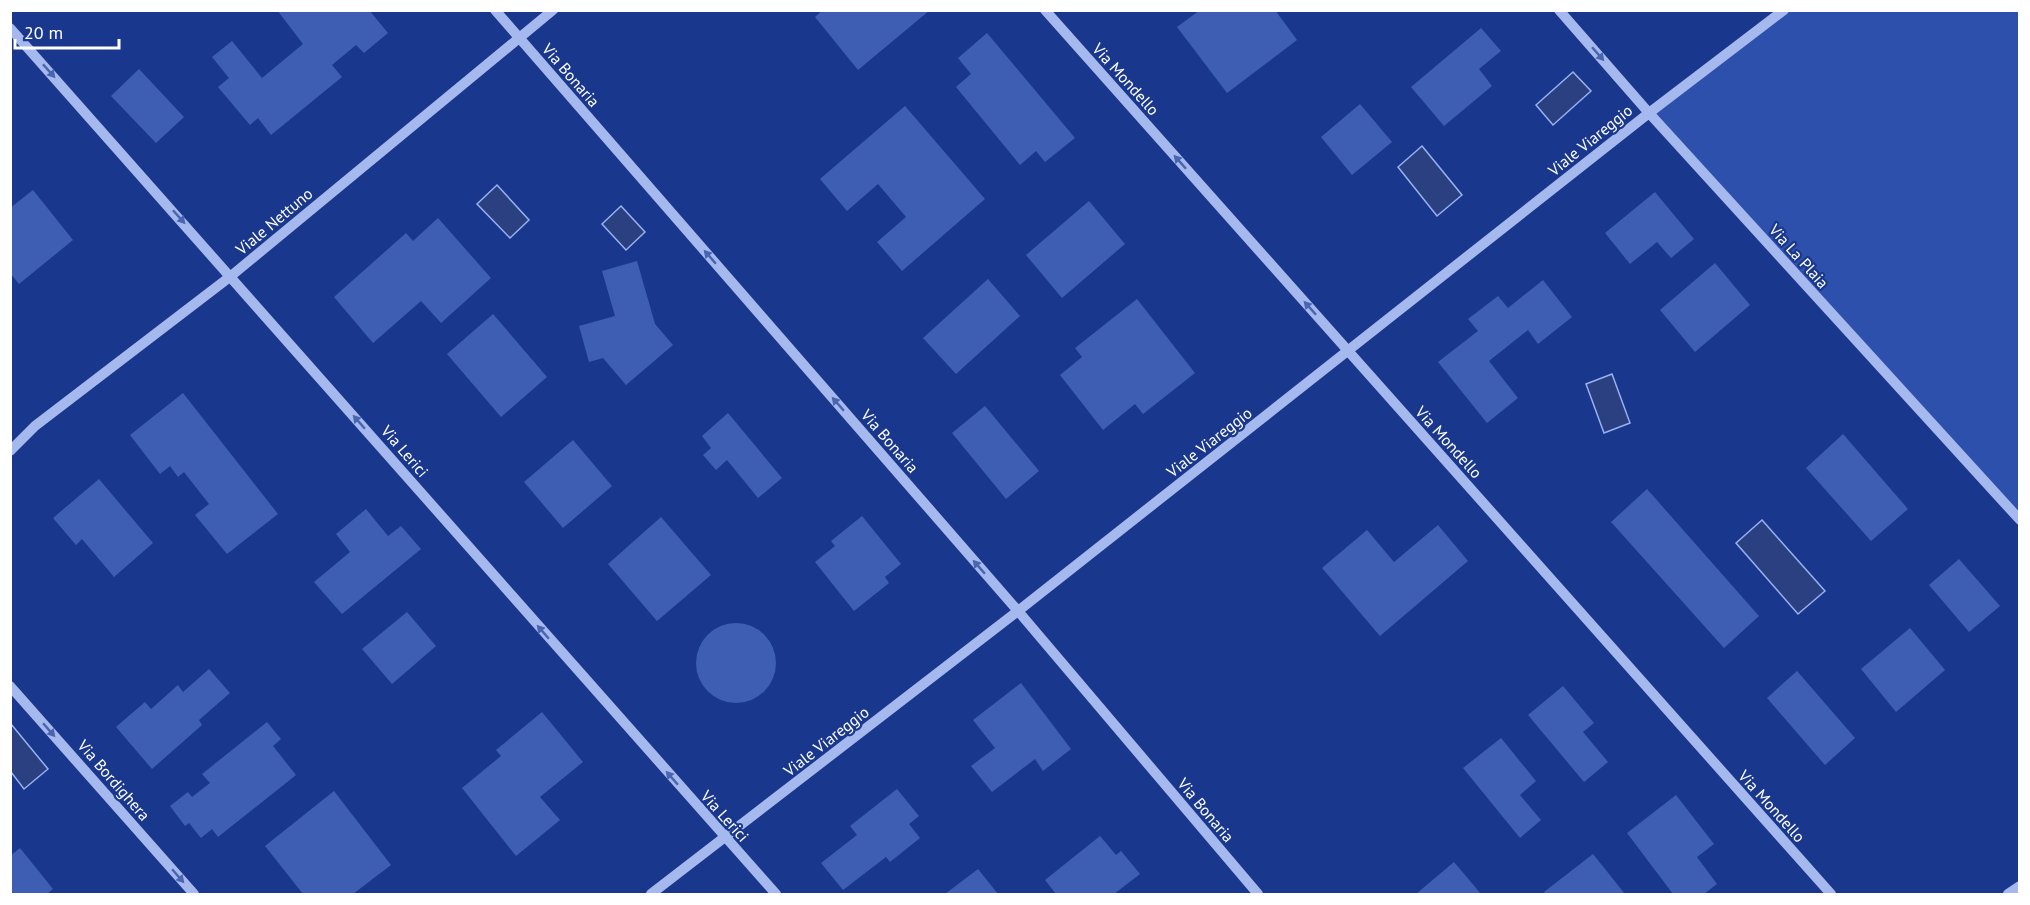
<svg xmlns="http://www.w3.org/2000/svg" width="2030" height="905" font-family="'PT Sans',sans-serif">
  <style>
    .green { fill: #2c50ab }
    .water { fill: #2b4080; stroke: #98b1f0; stroke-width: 1.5 }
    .building { fill: #3e5eb3 }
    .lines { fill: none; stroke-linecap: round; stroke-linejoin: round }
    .minor { stroke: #a5b9ee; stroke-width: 10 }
    .oneway { fill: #4a65af }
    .labels { text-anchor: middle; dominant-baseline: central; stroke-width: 4.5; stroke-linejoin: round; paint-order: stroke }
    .street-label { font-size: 16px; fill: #fff; stroke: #19388d }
  </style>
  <rect width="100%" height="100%" fill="#19388d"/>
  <!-- green -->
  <polygon class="green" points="1784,11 2019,11 2019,520 1649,113"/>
  <!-- water -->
  <g class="water">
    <polygon points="1573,72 1591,91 1553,125 1536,105"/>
    <polygon points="1422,146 1462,195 1437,216 1398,167"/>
    <polygon points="497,185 529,220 510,238 477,204"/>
    <polygon points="621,206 645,232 626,250 602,224"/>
    <polygon points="1612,374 1630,423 1604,433 1586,384"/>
    <polygon points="1762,520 1825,591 1798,614 1736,543"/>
    <polygon points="11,724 48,769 24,789 11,772"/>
  </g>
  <!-- building -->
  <g class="building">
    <polygon points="277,10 369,10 388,33 364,53 356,45 332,65 342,77 271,135 258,118 250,125 218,87 229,78 212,57 232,41 262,78 303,44"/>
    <polygon points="823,10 930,10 858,70 815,17"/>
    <polygon points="1200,10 1275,10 1297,40 1227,93 1177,27"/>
    <polygon points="1481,28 1501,51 1479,69 1492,86 1444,126 1411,87"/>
    <polygon points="987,33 1075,138 1045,162 1036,151 1020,165 956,87 971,74 958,58"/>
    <polygon points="139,69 184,117 156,143 111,96"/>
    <polygon points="1360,104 1392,142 1352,175 1321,137"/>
    <polygon points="905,106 985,199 902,271 877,242 906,217 878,184 847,211 820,179"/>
    <polygon points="33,190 73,240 19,284 10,273 10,208"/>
    <polygon points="1655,192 1694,239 1671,258 1657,242 1630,264 1605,233"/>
    <polygon points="1089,201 1125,244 1062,298 1026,255"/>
    <polygon points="438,218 491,278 441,323 421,301 373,343 334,297 406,233 413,241"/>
    <polygon points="637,261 655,324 673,345 626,385 603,358 589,362 579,326 615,316 602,271"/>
    <polygon points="1715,263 1750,305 1695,352 1660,310"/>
    <polygon points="988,279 1020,316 956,374 923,338"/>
    <polygon points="1543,280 1572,317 1538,344 1528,330 1489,361 1518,398 1487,423 1438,362 1478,331 1468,319 1498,296 1508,308"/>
    <polygon points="1137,299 1195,373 1143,414 1135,404 1103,430 1060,375 1082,357 1075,348"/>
    <polygon points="493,314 547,377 501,417 447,354"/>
    <polygon points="183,393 278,514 227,554 195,515 209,504 184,472 178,477 170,466 160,474 130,435"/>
    <polygon points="985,406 1039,471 1006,499 952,433"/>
    <polygon points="728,413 782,478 758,498 727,460 716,470 703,455 711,448 702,436"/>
    <polygon points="1843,434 1908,509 1871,541 1806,468"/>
    <polygon points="573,440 612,486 563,528 524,482"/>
    <polygon points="99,479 153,543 114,577 82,539 76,545 53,518"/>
    <polygon points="1647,489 1759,616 1724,648 1611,522"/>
    <polygon points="366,509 388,536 401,526 421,549 342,614 314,582 350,552 336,534"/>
    <polygon points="862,516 901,564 885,577 889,583 854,611 815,562 835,546 831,541"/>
    <polygon points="661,517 711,575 657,621 608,564"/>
    <polygon points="1438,525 1468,561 1380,636 1322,568 1367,530 1394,562"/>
    <polygon points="1959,559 2000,606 1969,632 1929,585"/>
    <polygon points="407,612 436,646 392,684 362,649"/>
    <circle cx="736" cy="663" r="40"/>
    <polygon points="1910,628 1945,670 1896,712 1861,669"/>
    <polygon points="209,669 230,693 199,720 202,725 152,769 116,727 145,702 151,709 178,685 183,692"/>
    <polygon points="1797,671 1855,738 1825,765 1767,698"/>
    <polygon points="1021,683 1071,749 1043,771 1035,759 992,792 971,766 995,748 973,720"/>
    <polygon points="1563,686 1594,723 1583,732 1608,762 1584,782 1528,715"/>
    <polygon points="542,712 583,762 540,797 560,820 516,856 462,788 501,756 496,750"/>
    <polygon points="267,722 281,739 273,746 296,775 218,837 212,829 201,838 189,823 185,826 170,806 188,792 192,797 210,783 202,774"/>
    <polygon points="1501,738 1536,781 1520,795 1541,820 1520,838 1463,768"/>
    <polygon points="897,789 919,816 909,824 920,838 890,862 886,857 843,890 821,863 857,835 850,826"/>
    <polygon points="334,791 391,865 353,894 303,894 265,846"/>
    <polygon points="1676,795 1714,844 1697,857 1717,884 1704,894 1673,894 1627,833"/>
    <polygon points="1100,836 1116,855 1121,851 1140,874 1114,894 1056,894 1045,880"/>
    <polygon points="20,848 53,889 47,894 10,894 10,856"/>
    <polygon points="1593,854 1625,894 1546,894 1544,892"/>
    <polygon points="1454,862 1481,894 1416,894"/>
    <polygon points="978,869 998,894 945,894"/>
  </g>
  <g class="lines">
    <!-- minor -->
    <g class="minor">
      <polyline points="495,10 1018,611 1258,894"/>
      <polyline points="1045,10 1831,894"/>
      <polyline points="1559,10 1649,113 2020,520"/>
      <polyline points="10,28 776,894"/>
      <polyline points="10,451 35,426 231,276 553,10"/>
      <polyline points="10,686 194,894"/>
      <polyline points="651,894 1018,611 1649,113 1784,10"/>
      <polyline points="2008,894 2020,886"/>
    </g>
  </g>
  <!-- one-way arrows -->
  <defs><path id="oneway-solid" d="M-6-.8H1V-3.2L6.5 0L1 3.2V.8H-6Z" transform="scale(1.5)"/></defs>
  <g class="oneway">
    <use href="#oneway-solid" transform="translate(1598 54) rotate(49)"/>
    <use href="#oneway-solid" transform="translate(49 71) rotate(48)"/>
    <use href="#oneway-solid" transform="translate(1180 162) rotate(-132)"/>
    <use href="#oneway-solid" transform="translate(179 217) rotate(48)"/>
    <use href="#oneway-solid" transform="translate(710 257) rotate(-131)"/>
    <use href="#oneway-solid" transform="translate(1310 308) rotate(-132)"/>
    <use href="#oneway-solid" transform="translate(838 404) rotate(-131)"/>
    <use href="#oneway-solid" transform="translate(359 422) rotate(-131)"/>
    <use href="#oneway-solid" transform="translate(979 567) rotate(-131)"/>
    <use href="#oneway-solid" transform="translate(543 632) rotate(-131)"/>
    <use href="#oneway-solid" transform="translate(49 730) rotate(49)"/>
    <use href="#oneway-solid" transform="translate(672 778) rotate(-131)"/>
    <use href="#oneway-solid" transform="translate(178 876) rotate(49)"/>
  </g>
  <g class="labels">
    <!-- street labels -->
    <g class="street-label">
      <text transform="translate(571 75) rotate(49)">Via Bonaria</text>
      <text transform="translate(1126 79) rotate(48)">Via Mondello</text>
      <text transform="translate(1590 140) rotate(-39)">Viale Viareggio</text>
      <text transform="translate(274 221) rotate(-40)">Viale Nettuno</text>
      <text transform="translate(1799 256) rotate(48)">Via La Plaia</text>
      <text transform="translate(890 441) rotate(49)">Via Bonaria</text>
      <text transform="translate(1209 442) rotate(-38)">Viale Viareggio</text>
      <text transform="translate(1449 442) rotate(48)">Via Mondello</text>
      <text transform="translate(405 451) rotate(49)">Via Lerici</text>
      <text transform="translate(826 741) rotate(-38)">Viale Viareggio</text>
      <text transform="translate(114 780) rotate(49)">Via Bordighera</text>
      <text transform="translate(1772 806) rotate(48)">Via Mondello</text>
      <text transform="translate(1206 810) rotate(50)">Via Bonaria</text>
      <text transform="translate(725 816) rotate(48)">Via Lerici</text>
    </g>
  </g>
  <!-- border -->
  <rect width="2030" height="905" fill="none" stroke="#ffffff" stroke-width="24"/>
  <!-- scale -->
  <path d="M15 39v9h104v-9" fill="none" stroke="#ffffff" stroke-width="3"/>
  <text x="24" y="39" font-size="18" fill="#ffffff" stroke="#19388d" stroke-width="4.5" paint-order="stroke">20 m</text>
</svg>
